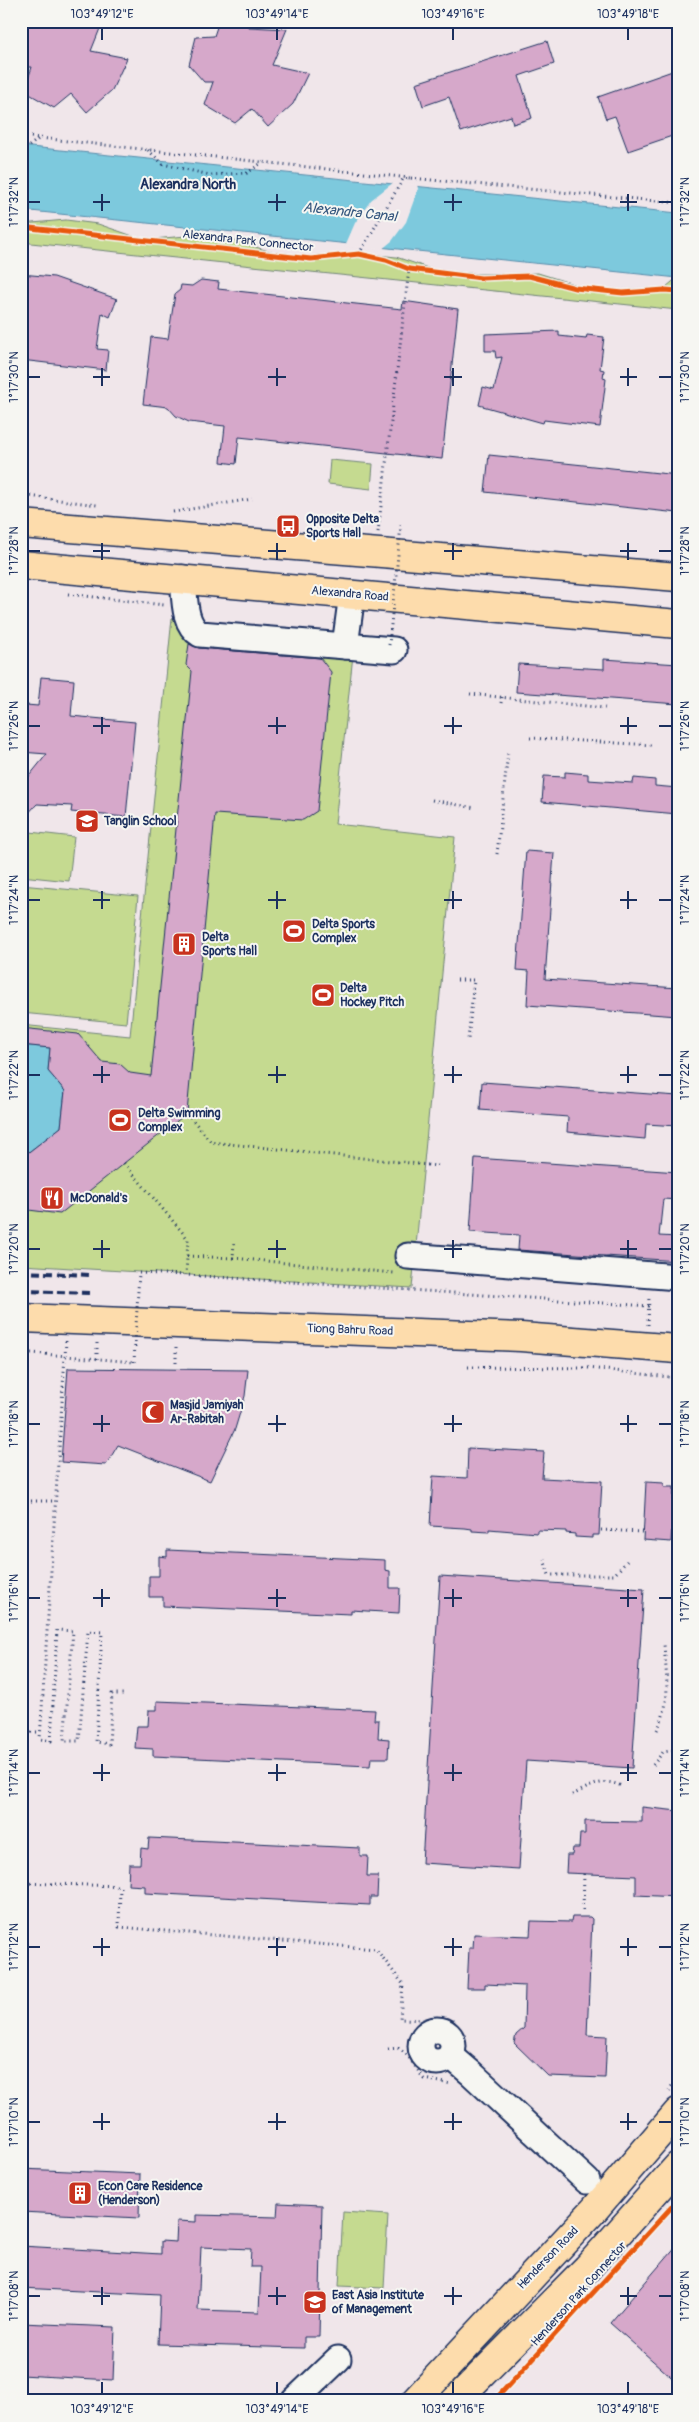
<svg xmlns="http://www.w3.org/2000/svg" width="699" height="2422" font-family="Pangolin,sans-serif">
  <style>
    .green { fill: #c5da90; stroke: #708477 }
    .water { fill: #7dc9dd; stroke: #568baa }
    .pier { fill: #f0e6ea }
    .building { fill: #d6a8ca; stroke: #1b2f5e; fill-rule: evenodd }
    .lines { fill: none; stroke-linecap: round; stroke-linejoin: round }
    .minor-casing { stroke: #1b2f5e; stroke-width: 29 }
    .major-casing { stroke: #1b2f5e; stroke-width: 31 }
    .path { stroke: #1b2f5e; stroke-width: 3; stroke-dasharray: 1 4; stroke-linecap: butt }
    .minor { stroke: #f6f6f2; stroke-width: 25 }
    .major { stroke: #fddcac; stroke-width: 28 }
    .rail { stroke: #1b2f5e; stroke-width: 4; stroke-dasharray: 8 4; stroke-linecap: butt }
    .path-bridge { stroke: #1b2f5e; stroke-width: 3; stroke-dasharray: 1 4; stroke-linecap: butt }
    .cycleway-casing { stroke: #f6f6f2; stroke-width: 8 }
    .cycleway { stroke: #e8590c; stroke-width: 5 }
    .ticks { fill: none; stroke: #1b2f5e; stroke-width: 2 }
    .labels { text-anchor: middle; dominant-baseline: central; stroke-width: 4; stroke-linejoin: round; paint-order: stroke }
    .street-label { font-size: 12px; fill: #1b2f5e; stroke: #f6f6f2 }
    .poi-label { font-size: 12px; font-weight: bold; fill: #1b2f5e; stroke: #f6f6f2; text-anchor: start }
    .neighbourhood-label { font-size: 14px; font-weight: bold; fill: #1b2f5e; stroke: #f6f6f2 }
    .water-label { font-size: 14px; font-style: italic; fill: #34567e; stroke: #f6f6f2 }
    .neatline { fill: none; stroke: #1b2f5e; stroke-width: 2 }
    .ticks-label { font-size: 12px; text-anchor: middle; fill: #1b2f5e }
  </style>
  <rect width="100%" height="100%" fill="#f0e6ea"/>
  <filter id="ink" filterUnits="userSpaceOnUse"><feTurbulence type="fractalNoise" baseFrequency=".02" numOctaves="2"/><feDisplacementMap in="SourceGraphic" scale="10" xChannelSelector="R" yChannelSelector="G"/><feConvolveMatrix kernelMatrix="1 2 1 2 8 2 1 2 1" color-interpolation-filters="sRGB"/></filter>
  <g filter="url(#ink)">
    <!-- green -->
    <g class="green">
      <polygon points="66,220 98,224 136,237 153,239 197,235 225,238 269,251 309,256 352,252 396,257 434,270 481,274 538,273 580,286 622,290 666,287 678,277 678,310 21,242 21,224"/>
      <polygon points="330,460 373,464 371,489 328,484"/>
      <polygon points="172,618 355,636 335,824 455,837 412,1288 21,1265 21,1025 130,1036"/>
      <polygon points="21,831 74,837 69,881 21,876"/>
      <polygon points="21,885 138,896 126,1023 21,1013"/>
      <polygon points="343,2212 388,2215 384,2288 339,2286"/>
    </g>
    <!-- water -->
    <g class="water">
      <polygon points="21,146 678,213 678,278 21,210"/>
      <polygon points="21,1045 50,1048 48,1071 65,1091 61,1127 21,1158"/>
    </g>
    <!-- pier -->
    <polygon class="pier" points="394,182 417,184 418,189 406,222 392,241 381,250 345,246 355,223 371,200"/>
    <!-- building -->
    <g class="building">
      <polygon points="103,21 91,51 127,58 112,90 87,112 71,94 54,108 24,91 32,67 21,67 21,22"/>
      <polygon points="219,21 245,21 249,27 287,29 272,65 308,73 293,104 268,127 252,109 235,123 205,105 213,82 204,82 189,65 196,37 214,36"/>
      <polygon points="547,41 554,64 519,76 532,118 513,124 511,116 461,132 449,97 423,106 416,83"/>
      <polygon points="678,69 678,134 628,151 615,116 606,119 598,97"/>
      <polygon points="21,274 54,277 117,299 110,317 102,313 97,349 108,350 106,370 21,360"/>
      <polygon points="201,280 219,282 218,289 402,309 403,301 458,309 442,459 239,437 236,464 221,462 225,426 189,422 176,416 168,407 143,404 151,337 168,339 175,294 180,290 181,285 192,286"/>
      <polygon points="559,331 559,336 586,339 587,335 604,337 600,369 604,370 603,378 606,379 600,427 544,420 543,423 479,405 483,387 494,390 502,357 496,358 495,351 485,351 485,334"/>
      <polygon points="489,455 678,475 678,513 485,492"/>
      <polygon points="189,644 199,648 320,658 331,672 317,811 303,820 215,814 187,1113 60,1214 21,1209 21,1158 61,1127 65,1091 48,1071 50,1048 21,1045 21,1028 78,1034 102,1062 120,1064 130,1073 151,1076 192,671 186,665"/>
      <polygon points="604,659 678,664 678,704 516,692 518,664 604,669"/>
      <polygon points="41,677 74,680 71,716 135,722 126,817 71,812 72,806 37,804 21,821 21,786 47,754 21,752 21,710 26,705 38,706"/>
      <polygon points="565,772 588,774 588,780 633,783 634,778 655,780 655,786 678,788 678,814 542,802 544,776 565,777"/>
      <polygon points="526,851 554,853 545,979 678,988 678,1016 527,1005 529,971 517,970"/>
      <polygon points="482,1082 678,1096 678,1126 646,1124 645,1139 567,1132 568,1117 480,1110"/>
      <polygon points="475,1158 678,1172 678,1200 663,1199 659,1236 678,1237 678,1261 518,1250 519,1235 470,1232"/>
      <polygon points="68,1368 248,1370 245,1396 235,1429 210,1481 118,1445 106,1465 61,1462"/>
      <polygon points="468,1448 544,1452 542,1478 602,1481 599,1535 592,1535 592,1538 575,1537 575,1534 566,1533 566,1531 537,1530 537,1533 489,1529 489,1532 472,1531 472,1529 465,1528 430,1526 433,1476 467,1478"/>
      <polygon points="646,1482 664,1483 664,1487 674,1487 671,1542 643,1540"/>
      <polygon points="167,1550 385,1560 385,1570 390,1571 390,1588 400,1588 399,1613 351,1610 351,1614 163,1606 163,1597 149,1597 149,1576 159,1576 159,1556 167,1557"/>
      <polygon points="440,1576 644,1589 632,1768 526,1761 519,1869 422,1863"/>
      <polygon points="157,1701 375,1710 374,1720 379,1720 378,1738 389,1739 388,1758 371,1758 370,1766 153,1756 153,1749 135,1748 137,1726 148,1726 149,1710 157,1710"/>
      <polygon points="642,1807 678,1811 678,1897 636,1895 636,1876 566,1873 567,1855 572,1855 573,1848 579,1848 580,1834 585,1834 585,1821 642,1822"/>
      <polygon points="149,1838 360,1848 360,1856 368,1856 367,1876 378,1876 377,1897 370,1897 370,1905 145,1893 145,1886 128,1885 129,1864 140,1864 141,1848 148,1849"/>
      <polygon points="572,1917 590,1917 592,1919 587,2035 607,2036 605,2078 548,2076 514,2043 516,2035 524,2028 525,1986 485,1984 485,1988 467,1988 469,1948 473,1948 474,1934 530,1936 531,1921 571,1922"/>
      <polygon points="21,2169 140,2174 139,2218 21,2212"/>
      <path d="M 278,2203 L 322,2205 L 319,2337 L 304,2337 L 304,2348 L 158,2344 L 160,2295 L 21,2288 L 21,2246 L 161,2254 L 161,2241 L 176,2242 L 177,2221 L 196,2222 L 196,2215 L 277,2217 ZM 201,2247 L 251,2249 L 250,2267 L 261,2267 L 259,2312 L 198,2310 Z"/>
      <polygon points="678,2244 678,2383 610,2323"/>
      <polygon points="21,2323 115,2327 113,2380 21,2375"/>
    </g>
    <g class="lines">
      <!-- minor casing -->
      <g class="minor-casing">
        <g id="minor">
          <path d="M 183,578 C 185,597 183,624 200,634 L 394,650"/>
          <polyline points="345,646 352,594"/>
          <polyline points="408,1256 678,1277"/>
          <circle cx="437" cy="2046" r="16"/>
          <polyline points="451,2056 472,2074 587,2181"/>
          <polyline points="294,2401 338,2359"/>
        </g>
      </g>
      <!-- major casing -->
      <g class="major-casing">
        <g id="major">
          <polyline points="21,524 678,577"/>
          <polyline points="21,565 678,624"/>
          <polyline points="21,1318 521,1337 678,1349"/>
          <polyline points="415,2401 594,2210 678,2112"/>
          <polyline points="455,2401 587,2268 678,2166"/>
        </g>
      </g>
      <!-- path -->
      <g class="path">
        <polyline points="21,136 410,178"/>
        <polyline points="148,150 163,164 210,175 247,173 263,162"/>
        <polyline points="21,152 40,138"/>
        <polyline points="359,254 403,179 410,178 678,203"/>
        <polyline points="21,495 97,505"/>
        <polyline points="173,512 252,499"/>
        <polyline points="378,532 409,269"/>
        <polyline points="68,594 164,605"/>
        <polyline points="470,694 605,708"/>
        <polyline points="501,703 502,697"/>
        <polyline points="530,738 652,745"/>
        <polyline points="432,800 475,808"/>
        <polyline points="497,854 508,752"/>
        <polyline points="457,980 474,980 468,1040"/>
        <polyline points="187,1113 211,1142 438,1166"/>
        <polyline points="124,1163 188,1239 186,1275"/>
        <polyline points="187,1256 233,1258 234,1242"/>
        <polyline points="233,1258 394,1273"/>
        <polyline points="139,1273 186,1275 649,1306"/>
        <polyline points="648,1325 649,1296"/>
        <polyline points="66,1341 40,1739 51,1741 57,1630 73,1631 64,1741 79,1741 88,1631 102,1632 96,1742 109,1744 112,1694 126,1694"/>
        <polyline points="21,1352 134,1362"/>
        <polyline points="97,1359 97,1342"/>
        <polyline points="176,1363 176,1346"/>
        <polyline points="468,1367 588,1368 678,1378"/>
        <polyline points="21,1501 54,1501"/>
        <polyline points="601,1530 643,1532"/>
        <polyline points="544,1559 549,1575 614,1575 627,1561"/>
        <path d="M 657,1730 C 672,1702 666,1675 664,1644"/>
        <polyline points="21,1732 41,1732"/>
        <polyline points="653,1765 663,1752 676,1750"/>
        <path d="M 572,1795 C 589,1787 604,1776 623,1787"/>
        <polyline points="21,1883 120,1886 119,1927 376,1949 403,1984 400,2019 454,2021 460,2037"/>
        <polyline points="583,1910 584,1874"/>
        <polyline points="388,2049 398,2048 407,2055 424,2079 451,2084"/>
        <polyline points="669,2091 678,2075"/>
      </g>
      <!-- minor -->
      <use href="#minor" class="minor"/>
      <!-- major -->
      <use href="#major" class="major"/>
      <!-- rail -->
      <g class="rail">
        <polyline points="21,1272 91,1275"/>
        <polyline points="21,1291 92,1293"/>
      </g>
      <!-- path-bridge -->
      <g class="path-bridge">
        <polyline points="389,645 401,525"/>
        <polyline points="134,1362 139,1273"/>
      </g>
      <!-- cycleway casing -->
      <g class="cycleway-casing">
        <g id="cycleway">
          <polyline points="21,227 311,259 359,254 386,260 409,269 481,278 529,276 575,288 623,293 665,290 678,291"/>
          <polyline points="494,2401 678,2200"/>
        </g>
      </g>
      <!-- cycleway -->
      <use href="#cycleway" class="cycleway"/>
    </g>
  </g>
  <!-- ticks -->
  <path class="ticks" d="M 102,28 L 102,40M 277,28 L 277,40M 453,28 L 453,40M 628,28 L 628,40M 102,194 L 102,211M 277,194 L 277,211M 453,194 L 453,211M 628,194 L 628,211M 28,202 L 40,202M 93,202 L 110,202M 268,202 L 286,202M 444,202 L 462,202M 620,202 L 637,202M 659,202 L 672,202M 102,368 L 102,386M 277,368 L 277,386M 453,368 L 453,386M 628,368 L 628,386M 28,377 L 40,377M 93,377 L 110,377M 268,377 L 286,377M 444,377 L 462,377M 620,377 L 637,377M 659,377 L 672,377M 102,543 L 102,560M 277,543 L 277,560M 453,543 L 453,560M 628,543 L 628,560M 28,551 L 40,551M 93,551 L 110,551M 268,551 L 286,551M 444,551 L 462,551M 620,551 L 637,551M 659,551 L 672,551M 102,717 L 102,734M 277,717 L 277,734M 453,717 L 453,734M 628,717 L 628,734M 28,726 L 40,726M 93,726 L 110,726M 268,726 L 286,726M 444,726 L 462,726M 620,726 L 637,726M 659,726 L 672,726M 102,891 L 102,909M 277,891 L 277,909M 453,891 L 453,909M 628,891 L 628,909M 28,900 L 40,900M 93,900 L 110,900M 268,900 L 286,900M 444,900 L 462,900M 620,900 L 637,900M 659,900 L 672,900M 102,1066 L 102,1083M 277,1066 L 277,1083M 453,1066 L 453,1083M 628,1066 L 628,1083M 28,1075 L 40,1075M 93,1075 L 110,1075M 268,1075 L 286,1075M 444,1075 L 462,1075M 620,1075 L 637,1075M 659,1075 L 672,1075M 102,1240 L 102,1258M 277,1240 L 277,1258M 453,1240 L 453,1258M 628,1240 L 628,1258M 28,1249 L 40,1249M 93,1249 L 110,1249M 268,1249 L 286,1249M 444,1249 L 462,1249M 620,1249 L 637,1249M 659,1249 L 672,1249M 102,1415 L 102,1432M 277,1415 L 277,1432M 453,1415 L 453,1432M 628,1415 L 628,1432M 28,1424 L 40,1424M 93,1424 L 110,1424M 268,1424 L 286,1424M 444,1424 L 462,1424M 620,1424 L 637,1424M 659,1424 L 672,1424M 102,1589 L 102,1607M 277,1589 L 277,1607M 453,1589 L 453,1607M 628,1589 L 628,1607M 28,1598 L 40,1598M 93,1598 L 110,1598M 268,1598 L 286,1598M 444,1598 L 462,1598M 620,1598 L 637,1598M 659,1598 L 672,1598M 102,1764 L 102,1781M 277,1764 L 277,1781M 453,1764 L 453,1781M 628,1764 L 628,1781M 28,1773 L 40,1773M 93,1773 L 110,1773M 268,1773 L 286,1773M 444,1773 L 462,1773M 620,1773 L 637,1773M 659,1773 L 672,1773M 102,1938 L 102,1956M 277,1938 L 277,1956M 453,1938 L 453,1956M 628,1938 L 628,1956M 28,1947 L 40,1947M 93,1947 L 110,1947M 268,1947 L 286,1947M 444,1947 L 462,1947M 620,1947 L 637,1947M 659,1947 L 672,1947M 102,2113 L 102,2130M 277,2113 L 277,2130M 453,2113 L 453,2130M 628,2113 L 628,2130M 28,2122 L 40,2122M 93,2122 L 110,2122M 268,2122 L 286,2122M 444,2122 L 462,2122M 620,2122 L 637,2122M 659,2122 L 672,2122M 102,2287 L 102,2305M 277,2287 L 277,2305M 453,2287 L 453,2305M 628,2287 L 628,2305M 28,2296 L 40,2296M 93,2296 L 110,2296M 268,2296 L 286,2296M 444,2296 L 462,2296M 620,2296 L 637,2296M 659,2296 L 672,2296M 102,2382 L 102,2394M 277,2382 L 277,2394M 453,2382 L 453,2394M 628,2382 L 628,2394"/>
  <!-- icons -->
  <defs>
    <g id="bus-square" transform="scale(1.25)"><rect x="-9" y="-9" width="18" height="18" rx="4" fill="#c8321e" stroke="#f6f6f2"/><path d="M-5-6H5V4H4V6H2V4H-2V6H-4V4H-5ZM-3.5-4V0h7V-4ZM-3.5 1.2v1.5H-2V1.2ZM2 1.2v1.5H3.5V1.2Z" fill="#fff"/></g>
    <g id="school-square" transform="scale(1.25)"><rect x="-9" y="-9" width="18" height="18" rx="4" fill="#c8321e" stroke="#f6f6f2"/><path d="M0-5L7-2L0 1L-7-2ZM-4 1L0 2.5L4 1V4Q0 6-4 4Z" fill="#fff"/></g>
    <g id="stadium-square" transform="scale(1.25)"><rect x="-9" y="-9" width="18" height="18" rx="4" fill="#c8321e" stroke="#f6f6f2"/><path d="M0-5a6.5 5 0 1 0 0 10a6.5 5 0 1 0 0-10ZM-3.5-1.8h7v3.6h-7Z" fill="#fff"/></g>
    <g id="building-square" transform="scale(1.25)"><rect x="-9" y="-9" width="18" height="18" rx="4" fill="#c8321e" stroke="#f6f6f2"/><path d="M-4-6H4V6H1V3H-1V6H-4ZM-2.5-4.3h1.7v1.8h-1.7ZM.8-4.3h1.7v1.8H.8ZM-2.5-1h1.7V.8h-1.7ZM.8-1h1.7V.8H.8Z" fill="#fff"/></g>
    <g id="restaurant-square" transform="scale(1.25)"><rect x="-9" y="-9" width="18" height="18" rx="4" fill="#c8321e" stroke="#f6f6f2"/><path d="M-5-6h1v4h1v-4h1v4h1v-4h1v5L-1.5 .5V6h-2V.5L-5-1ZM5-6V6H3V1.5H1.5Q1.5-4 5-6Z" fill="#fff"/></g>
    <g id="mosque-square" transform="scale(1.25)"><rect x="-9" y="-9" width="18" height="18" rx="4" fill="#c8321e" stroke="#f6f6f2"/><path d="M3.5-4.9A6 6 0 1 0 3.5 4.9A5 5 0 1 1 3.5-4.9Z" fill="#fff"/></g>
    <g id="university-square" transform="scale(1.25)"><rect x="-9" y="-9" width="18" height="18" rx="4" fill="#c8321e" stroke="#f6f6f2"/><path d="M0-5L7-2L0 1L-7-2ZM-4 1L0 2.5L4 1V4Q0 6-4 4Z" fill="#fff"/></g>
  </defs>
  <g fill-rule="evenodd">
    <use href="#bus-square" x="288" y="526"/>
    <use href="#school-square" x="87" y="821"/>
    <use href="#stadium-square" x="294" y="931"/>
    <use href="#building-square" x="184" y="944"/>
    <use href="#stadium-square" x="323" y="995"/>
    <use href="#stadium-square" x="120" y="1120"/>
    <use href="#restaurant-square" x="52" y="1198"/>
    <use href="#mosque-square" x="153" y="1412"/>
    <use href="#building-square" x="80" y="2193"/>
    <use href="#university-square" x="315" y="2302"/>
  </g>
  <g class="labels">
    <!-- street labels -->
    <g class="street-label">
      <text transform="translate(248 241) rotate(6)">Alexandra Park Connector</text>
      <text transform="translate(350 594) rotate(5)">Alexandra Road</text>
      <text transform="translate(350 1330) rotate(2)">Tiong Bahru Road</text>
      <text transform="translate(548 2258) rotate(-46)">Henderson Road</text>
      <text transform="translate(579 2294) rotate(-48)">Henderson Park Connector</text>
    </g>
    <!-- poi labels -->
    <g class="poi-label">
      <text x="306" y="519">Opposite Delta<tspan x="306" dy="14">Sports Hall</tspan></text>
      <text x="104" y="821">Tanglin School</text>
      <text x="312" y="924">Delta Sports<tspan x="312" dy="14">Complex</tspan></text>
      <text x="202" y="937">Delta<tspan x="202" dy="14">Sports Hall</tspan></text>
      <text x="340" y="988">Delta<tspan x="340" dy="14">Hockey Pitch</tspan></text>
      <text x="138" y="1113">Delta Swimming<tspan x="138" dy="14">Complex</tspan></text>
      <text x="70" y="1198">McDonald's</text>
      <text x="170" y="1405">Masjid Jamiyah<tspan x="170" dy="14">Ar-Rabitah</tspan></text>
      <text x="98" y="2186">Econ Care Residence<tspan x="98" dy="14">(Henderson)</tspan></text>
      <text x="332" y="2295">East Asia Institute<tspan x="332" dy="14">of Management</tspan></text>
    </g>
    <!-- neighbourhood labels -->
    <g class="neighbourhood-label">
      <text x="188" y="184">Alexandra North</text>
    </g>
    <!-- water labels -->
    <g class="water-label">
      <text transform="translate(350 212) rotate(6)">Alexandra Canal</text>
    </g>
  </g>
  <!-- margin -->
  <rect width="699" height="2422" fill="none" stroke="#f6f6f2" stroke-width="55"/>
  <rect x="28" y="28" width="644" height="2366" class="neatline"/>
  <g class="ticks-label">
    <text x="102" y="18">103°49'12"E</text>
    <text x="277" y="18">103°49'14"E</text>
    <text x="453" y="18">103°49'16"E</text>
    <text x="628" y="18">103°49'18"E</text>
    <text transform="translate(14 202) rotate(-90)" y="4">1°17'32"N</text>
    <text transform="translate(685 202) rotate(-90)" y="4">1°17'32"N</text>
    <text transform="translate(14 377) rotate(-90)" y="4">1°17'30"N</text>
    <text transform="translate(685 377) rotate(-90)" y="4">1°17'30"N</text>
    <text transform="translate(14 551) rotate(-90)" y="4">1°17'28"N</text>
    <text transform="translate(685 551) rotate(-90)" y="4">1°17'28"N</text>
    <text transform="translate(14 726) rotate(-90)" y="4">1°17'26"N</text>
    <text transform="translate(685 726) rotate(-90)" y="4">1°17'26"N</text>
    <text transform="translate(14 900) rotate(-90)" y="4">1°17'24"N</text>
    <text transform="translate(685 900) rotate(-90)" y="4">1°17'24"N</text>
    <text transform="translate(14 1075) rotate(-90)" y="4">1°17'22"N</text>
    <text transform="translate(685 1075) rotate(-90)" y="4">1°17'22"N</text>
    <text transform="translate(14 1249) rotate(-90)" y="4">1°17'20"N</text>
    <text transform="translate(685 1249) rotate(-90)" y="4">1°17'20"N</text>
    <text transform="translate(14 1424) rotate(-90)" y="4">1°17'18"N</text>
    <text transform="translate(685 1424) rotate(-90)" y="4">1°17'18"N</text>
    <text transform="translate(14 1598) rotate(-90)" y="4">1°17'16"N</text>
    <text transform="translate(685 1598) rotate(-90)" y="4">1°17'16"N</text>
    <text transform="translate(14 1773) rotate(-90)" y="4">1°17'14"N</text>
    <text transform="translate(685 1773) rotate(-90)" y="4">1°17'14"N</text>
    <text transform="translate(14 1947) rotate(-90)" y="4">1°17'12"N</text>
    <text transform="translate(685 1947) rotate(-90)" y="4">1°17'12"N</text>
    <text transform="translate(14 2122) rotate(-90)" y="4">1°17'10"N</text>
    <text transform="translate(685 2122) rotate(-90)" y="4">1°17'10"N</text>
    <text transform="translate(14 2296) rotate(-90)" y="4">1°17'08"N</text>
    <text transform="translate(685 2296) rotate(-90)" y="4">1°17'08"N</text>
    <text x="102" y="2413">103°49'12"E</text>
    <text x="277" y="2413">103°49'14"E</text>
    <text x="453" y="2413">103°49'16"E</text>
    <text x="628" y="2413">103°49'18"E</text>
  </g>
</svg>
